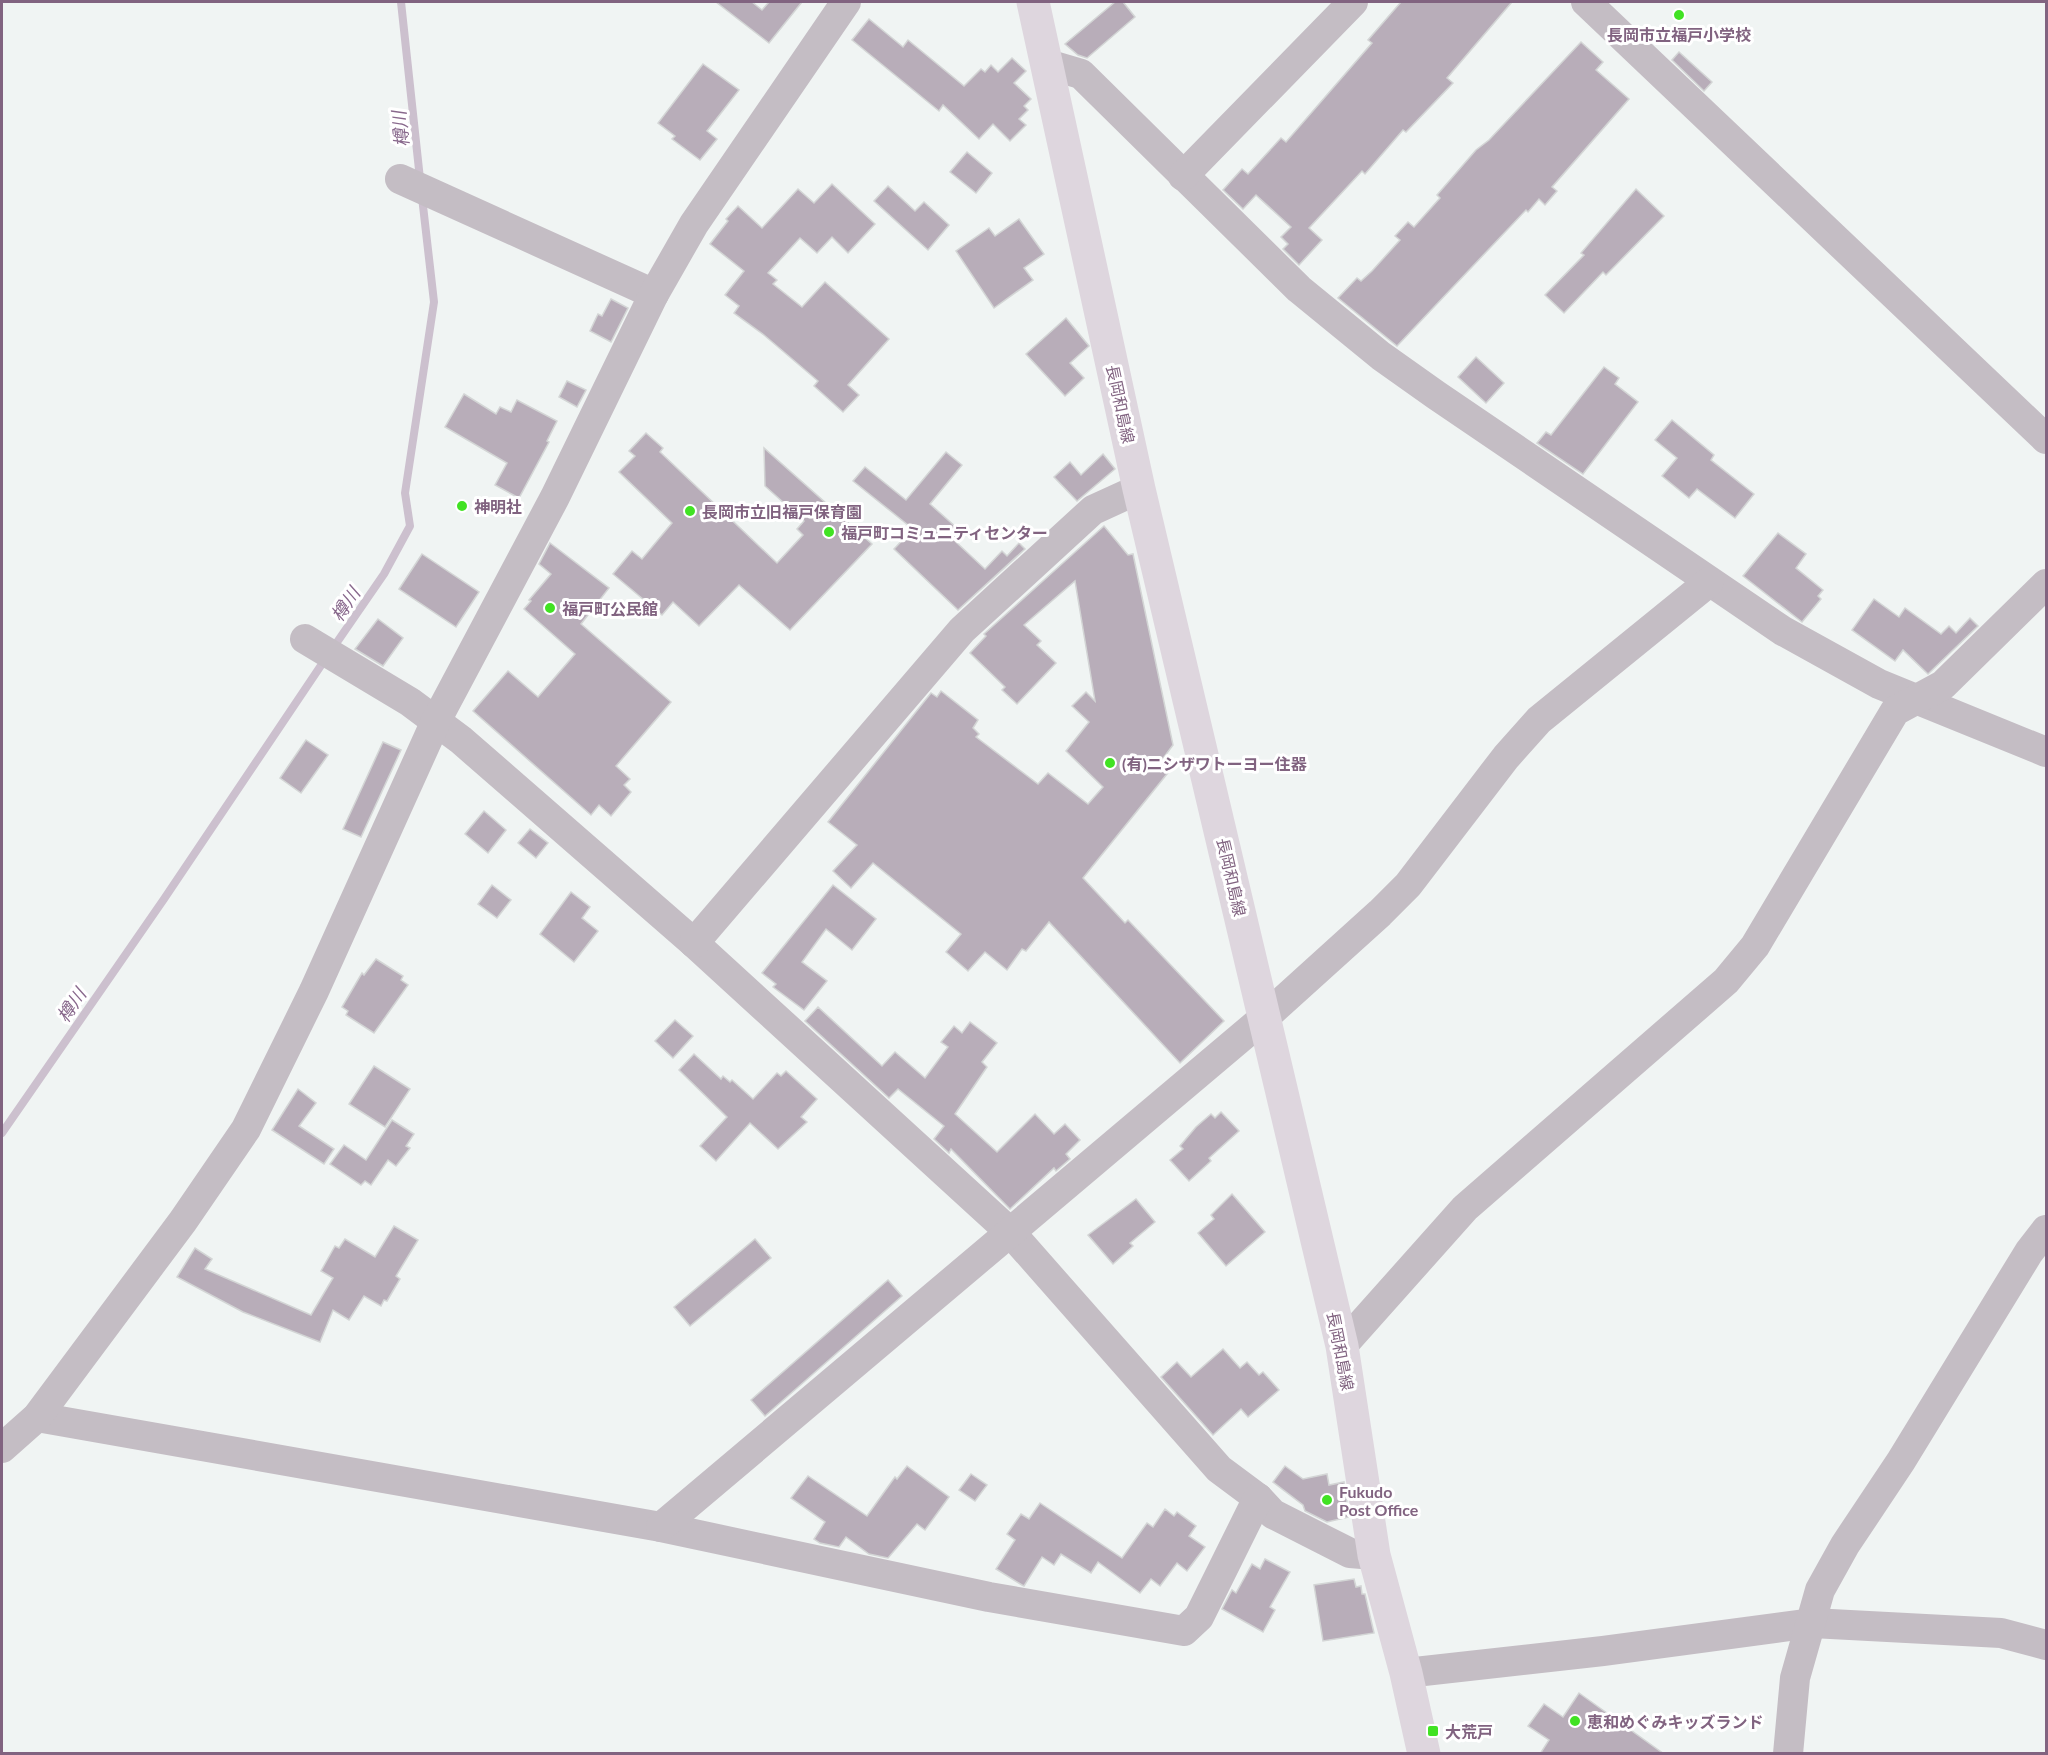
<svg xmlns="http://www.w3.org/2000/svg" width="2048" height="1755" font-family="Lato,'Noto Sans JP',sans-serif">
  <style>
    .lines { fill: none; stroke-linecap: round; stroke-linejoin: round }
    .stream { stroke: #ccc0ce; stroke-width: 8 }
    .building { fill: #b8adb9; stroke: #d3d5d5; stroke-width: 1.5 }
    .minor { stroke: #c4bdc4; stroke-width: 30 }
    .major { stroke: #ded6de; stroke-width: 33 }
    .poi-dot { fill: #41e223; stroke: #fff; stroke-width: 2 }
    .labels { text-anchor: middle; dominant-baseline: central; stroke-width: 6; stroke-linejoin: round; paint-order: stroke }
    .poi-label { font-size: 16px; font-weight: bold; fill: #816380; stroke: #fff; text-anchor: start }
    .street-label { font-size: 16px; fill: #816380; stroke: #fff }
    .water-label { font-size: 18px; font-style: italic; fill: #88688c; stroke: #fff }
  </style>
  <rect width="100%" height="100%" fill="#f0f4f3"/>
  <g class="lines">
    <!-- stream -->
    <g class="stream">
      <polyline points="401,2 420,179"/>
      <polyline points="333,648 384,574 410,526 405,493 434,302 422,197"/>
      <polyline points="2,1133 164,899 326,658"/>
    </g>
  </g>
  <!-- building -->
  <g class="building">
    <polygon points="716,2 752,2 762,10 769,2 802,2 769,43"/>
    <polygon points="1115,2 1123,2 1135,17 1087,58 1078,55 1065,44"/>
    <polygon points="1401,2 1512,2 1447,78 1453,83 1406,132 1403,130 1365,174 1362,171 1309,228 1322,240 1299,265 1283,249 1288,244 1281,237 1291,227 1256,195 1243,209 1223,190 1242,169 1248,174 1281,138 1286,142 1372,43 1368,40"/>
    <polygon points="869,19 903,47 908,40 964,86 981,69 985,72 991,65 998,72 1012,58 1026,71 1014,83 1031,99 1024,106 1028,110 1019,119 1026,125 1010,141 993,124 979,139 943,105 939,111 852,40"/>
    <polygon points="1581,42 1603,62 1596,70 1629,99 1552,187 1557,191 1545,205 1539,199 1528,212 1526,210 1397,346 1338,298 1357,278 1361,281 1372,271 1400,240 1395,236 1408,222 1414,227 1440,198 1437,195 1476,150 1489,140"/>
    <polygon points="1679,52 1712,82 1704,91 1672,60"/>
    <polygon points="703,64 739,90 707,131 717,139 700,160 672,139 675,136 658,123"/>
    <polygon points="967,152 992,173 976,193 950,172"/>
    <polygon points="832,184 875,224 848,253 832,237 817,253 800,238 768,273 777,280 773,284 802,307 825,282 889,339 848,385 859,395 843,412 814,386 818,381 764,335 734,313 739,306 725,295 744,271 710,244 728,221 726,219 738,206 762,228 798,189 814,203"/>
    <polygon points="888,186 915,211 924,202 949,225 928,250 874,201"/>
    <polygon points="1636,189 1664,216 1606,275 1603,272 1564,313 1545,295 1584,255 1581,253"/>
    <polygon points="1019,219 1044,254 1024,268 1033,280 994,308 956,251 989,228 995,236"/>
    <polygon points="611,299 628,308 611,342 590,331 598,314 602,316"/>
    <polygon points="1066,318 1089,346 1070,363 1084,378 1065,396 1026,354"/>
    <polygon points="1476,357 1504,383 1486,403 1458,377"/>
    <polygon points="1604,367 1619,378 1615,384 1638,402 1583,474 1537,443 1546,432 1551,435"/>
    <polygon points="567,381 586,390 577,407 559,397"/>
    <polygon points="464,394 496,414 500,407 511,412 517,400 557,421 547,441 549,442 519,498 495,485 507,463 445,427"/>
    <polygon points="1672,420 1714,455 1711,460 1754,494 1735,518 1697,489 1689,498 1662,476 1677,458 1655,440"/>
    <polygon points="646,433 663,448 660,452 777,563 803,535 797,529 804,521 765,486 764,448 872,544 790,630 739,585 699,626 673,602 662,615 613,574 632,551 642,559 672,523 619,472 635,456 629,451"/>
    <polygon points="946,452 962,465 930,504 957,528 952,533 959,539 956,542 985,569 1002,551 1007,556 1019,543 1025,549 958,610 894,549 913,529 853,481 865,467 906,500"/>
    <polygon points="1103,454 1115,469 1077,501 1054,477 1070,462 1081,475"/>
    <polygon points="1104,526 1128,555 1133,554 1173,745 1161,761 1171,769 1083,878 1125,923 1128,920 1224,1021 1180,1063 1049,922 1026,951 1022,949 1007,970 985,952 968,971 946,952 961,934 873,863 851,888 833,871 857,845 828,822 931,693 937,697 941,691 978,720 973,728 979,734 976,737 1038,784 1048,773 1088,804 1103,787 1066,751 1089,722 1072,706 1086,692 1095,701 1075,581 1024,625 1041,641 1037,645 1056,663 1017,704 1002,690 1005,687 970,653 986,636 984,634"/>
    <polygon points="1778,533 1806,554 1796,568 1823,590 1818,596 1821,599 1802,622 1743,576"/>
    <polygon points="550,543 609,588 581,624 671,702 616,766 630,779 624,785 631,792 611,816 599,805 591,815 473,711 508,671 538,697 575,654 524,609 531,601 529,600 551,574 539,564"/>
    <polygon points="422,554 479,592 456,627 399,589"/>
    <polygon points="1874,599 1899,617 1905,608 1941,634 1949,626 1956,633 1970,618 1978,626 1928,674 1903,650 1895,661 1852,630"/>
    <polygon points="378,619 403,638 383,666 355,649"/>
    <polygon points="306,740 328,755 301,793 280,778"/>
    <polygon points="383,742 401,750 361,837 343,829"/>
    <polygon points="484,811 506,830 488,853 465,834"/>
    <polygon points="530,829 548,843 536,858 518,843"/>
    <polygon points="492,885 511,900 497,918 478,904"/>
    <polygon points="833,885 876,919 852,950 826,929 802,962 827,981 804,1010 773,987 776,984 762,973"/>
    <polygon points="571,892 590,907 582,918 598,931 574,962 540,934"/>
    <polygon points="376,959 403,976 401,980 408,985 374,1033 346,1015 348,1011 342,1007 362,973 364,975"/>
    <polygon points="818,1007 882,1066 895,1052 925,1078 948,1047 941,1042 954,1026 962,1033 970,1022 997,1043 982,1062 987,1067 955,1114 997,1152 1035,1114 1054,1134 1065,1124 1080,1140 1066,1154 1070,1159 1056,1171 1054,1168 1010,1209 951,1149 949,1153 934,1139 944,1126 898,1089 889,1098 805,1021"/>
    <polygon points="675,1020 693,1036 673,1058 655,1041"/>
    <polygon points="694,1054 721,1079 723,1076 730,1082 732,1080 753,1099 777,1073 781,1076 786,1071 817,1099 801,1117 807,1122 778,1149 750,1123 716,1161 700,1146 727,1117 679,1070"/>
    <polygon points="374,1066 410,1089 385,1127 349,1104"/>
    <polygon points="298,1089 316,1103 299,1126 334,1149 324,1164 272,1130"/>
    <polygon points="1221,1112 1239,1131 1209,1158 1211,1161 1189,1181 1170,1160 1183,1149 1180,1146 1196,1127 1211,1114 1215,1118"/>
    <polygon points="392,1120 414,1134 406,1146 410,1148 396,1166 388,1160 371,1185 365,1181 361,1185 330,1164 344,1145 366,1160"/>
    <polygon points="1232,1194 1265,1232 1226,1266 1198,1233 1214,1219 1211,1215"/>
    <polygon points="1136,1199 1155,1222 1130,1243 1133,1246 1113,1264 1088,1235"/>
    <polygon points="394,1226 418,1240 396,1276 400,1279 387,1301 384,1300 381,1306 364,1296 349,1320 333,1310 320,1342 243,1312 177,1277 195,1248 212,1259 205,1269 311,1315 333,1278 321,1271 335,1246 339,1248 345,1239 375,1257"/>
    <polygon points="755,1239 771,1258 690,1326 674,1307"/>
    <polygon points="888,1280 902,1296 765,1416 751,1400"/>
    <polygon points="1223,1349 1240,1368 1247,1362 1259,1375 1263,1372 1279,1390 1248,1417 1241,1409 1213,1435 1161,1377 1177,1362 1191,1377"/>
    <polygon points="907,1466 949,1497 925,1530 917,1524 888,1558 869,1554 846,1537 839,1547 820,1543 814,1539 825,1522 791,1498 808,1476 867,1516 895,1477 897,1479"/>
    <polygon points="1285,1466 1303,1479 1327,1474 1329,1485 1344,1482 1349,1517 1327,1522 1305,1511 1303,1505 1273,1482"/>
    <polygon points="971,1474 987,1485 975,1501 959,1490"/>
    <polygon points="1040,1503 1122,1558 1147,1523 1153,1527 1165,1509 1174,1516 1177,1512 1196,1526 1189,1536 1205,1547 1187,1571 1177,1563 1160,1586 1151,1579 1140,1593 1098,1562 1091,1573 1061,1554 1054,1565 1042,1557 1024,1586 1022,1585 996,1569 1015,1540 1007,1534 1021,1514 1029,1519"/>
    <polygon points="1265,1559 1290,1572 1270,1607 1275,1610 1263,1632 1222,1609 1232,1590 1236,1593 1252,1564 1260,1569"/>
    <polygon points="1354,1579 1356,1587 1361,1586 1362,1594 1365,1594 1374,1633 1323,1641 1314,1585"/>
    <polygon points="1579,1693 1664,1754 1540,1754 1549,1740 1528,1726 1544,1704 1563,1717"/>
  </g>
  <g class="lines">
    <!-- minor -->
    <g class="minor">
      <polyline points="1586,2 2046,439"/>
      <polyline points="1047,64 1081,74 1299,289 1381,356 1436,395 1783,631 1879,684 2046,752"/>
      <polyline points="1183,176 1353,2"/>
      <polyline points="400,179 654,294"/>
      <polyline points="305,639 410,702 461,740 694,943 1011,1233 1219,1469 1258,1498 1273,1514 1350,1553 1374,1555"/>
      <polyline points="694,943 962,630 1093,510 1139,489"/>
      <polyline points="1342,1346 1465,1208 1726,981 1755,946 1895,711 1943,685 2046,584"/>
      <polyline points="37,1417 661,1527 989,1597 1184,1631 1199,1617 1258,1498"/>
      <polyline points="2,1448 37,1417 183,1221 246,1129 314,991 436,721 555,497 654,294 694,224 846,2"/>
      <polyline points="661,1527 1265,1017 1380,913 1408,885 1506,757 1539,720 1709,582"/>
      <polyline points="1406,1673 1603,1651 1812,1623 2001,1633 2046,1645"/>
      <polyline points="1788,1754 1795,1678 1820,1590 1845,1545 1901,1461 2029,1252 2046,1230"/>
    </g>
    <!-- major -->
    <polyline class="major" points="1033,2 1139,489 1342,1346 1374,1555 1406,1673 1424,1754"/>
  </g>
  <!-- markers -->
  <g class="poi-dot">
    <circle cx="1679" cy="15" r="6"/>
    <circle cx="462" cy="506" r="6"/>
    <circle cx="690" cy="511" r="6"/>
    <circle cx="829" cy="532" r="6"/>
    <circle cx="550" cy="608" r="6"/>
    <circle cx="1110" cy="763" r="6"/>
    <circle cx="1327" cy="1500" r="6"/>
    <circle cx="1575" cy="1721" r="6"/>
    <rect x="1427" y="1725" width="12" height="12" rx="3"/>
  </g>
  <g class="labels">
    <!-- poi labels -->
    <g class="poi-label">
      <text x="1679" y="34" text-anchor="middle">長岡市立福戸小学校</text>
      <text x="474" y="506">神明社</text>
      <text x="702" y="511">長岡市立旧福戸保育園</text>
      <text x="841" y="532">福戸町コミュニティセンター</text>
      <text x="562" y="608">福戸町公民館</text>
      <text x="1122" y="763">(有)ニシザワトーヨー住器</text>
      <text x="1339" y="1491">Fukudo<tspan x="1339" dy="18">Post Office</tspan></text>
      <text x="1587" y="1721">恵和めぐみキッズランド</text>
      <text x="1445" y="1731">大荒戸</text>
    </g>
    <!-- street labels -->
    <g class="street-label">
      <text transform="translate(1121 404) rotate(78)">長岡和島線</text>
      <text transform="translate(1232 877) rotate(77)">長岡和島線</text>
      <text transform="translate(1341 1351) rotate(79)">長岡和島線</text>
    </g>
    <!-- water labels -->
    <g class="water-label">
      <text transform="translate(400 129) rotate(-96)">樽川</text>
      <text transform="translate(345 604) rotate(-56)">樽川</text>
      <text transform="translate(71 1005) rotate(-56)">樽川</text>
    </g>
  </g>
  <!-- border -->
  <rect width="2048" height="1755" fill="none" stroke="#816380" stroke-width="6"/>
</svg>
